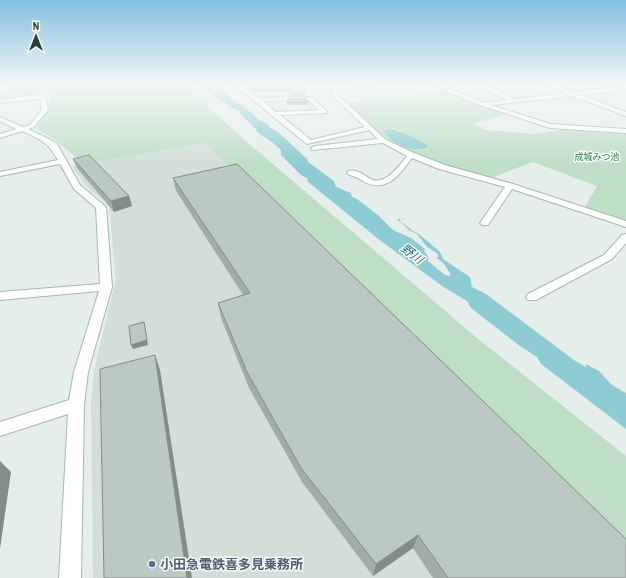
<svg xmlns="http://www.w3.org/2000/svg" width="626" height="578" font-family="'Archivo Narrow','Noto Sans JP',sans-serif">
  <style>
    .built { fill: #d3ded9 }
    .green { fill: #bedfc6 }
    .water { fill: #8dccd3 }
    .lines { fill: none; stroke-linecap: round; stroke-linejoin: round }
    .minor-casing { stroke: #a7b7b1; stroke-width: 2 }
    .minor { fill: #fff; fill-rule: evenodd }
    .wall { fill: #a0ada8 }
    .shaded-wall { fill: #828d88 }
    .building { fill: #bac9c3; stroke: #828d88 }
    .service-dot { fill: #5c6f8a; stroke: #f6faf8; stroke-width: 1.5 }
    .labels { text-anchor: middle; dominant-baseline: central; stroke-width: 3; stroke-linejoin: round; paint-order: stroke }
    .far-park-label { font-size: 9px; fill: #2d7947; stroke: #f6faf8 }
    .water-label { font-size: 12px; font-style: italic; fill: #1c727e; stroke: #f6faf8 }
    .near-service-label { font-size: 13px; font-weight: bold; fill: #4e5e75; stroke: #f6faf8; text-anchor: start }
  </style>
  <rect width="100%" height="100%" fill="#e5eeea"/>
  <!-- built -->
  <polygon class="built" points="205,143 626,557 626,578 93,578 91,403 94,370 116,280 109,206 85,185 72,166"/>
  <!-- green -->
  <g class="green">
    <polygon points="11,84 182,84 240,136 477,338 626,456 626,557 205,143 84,164 54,139 36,129 49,109 50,92 3,96"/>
    <polygon points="334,84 370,84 378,92 360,92 352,85"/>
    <polygon points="449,92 511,113 472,124 486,130 535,134 577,128 626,132 626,221 584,208 597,186 533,162 494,177 435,164 383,142 342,103"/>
  </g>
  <!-- water -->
  <g class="water">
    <path d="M 200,84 L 219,84 L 227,95 L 237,103 L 245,107 L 258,119 L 269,125 L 269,127 L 278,132 L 307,159 L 308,162 L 334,181 L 336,187 L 351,193 L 352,197 L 357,199 L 378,215 L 393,230 L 411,238 L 425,249 L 424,251 L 428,256 L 428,261 L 445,275 L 450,276 L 451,275 L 444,264 L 436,257 L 439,257 L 437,253 L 427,247 L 417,234 L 409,230 L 397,219 L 407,218 L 400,219 L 400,221 L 413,231 L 419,234 L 440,252 L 443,259 L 470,277 L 472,287 L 486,294 L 574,360 L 586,367 L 586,364 L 599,371 L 612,385 L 626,393 L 626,429 L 541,364 L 537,357 L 520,346 L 471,308 L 467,301 L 442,286 L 377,238 L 307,181 L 308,179 L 301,175 L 281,155 L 281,150 C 273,142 266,138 257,132 L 256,129 L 240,114 L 240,111 L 229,107 L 228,105 L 205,91 Z"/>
    <path d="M 390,129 L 411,136 L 429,146 C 416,155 392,144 384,132 L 385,130 Z"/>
  </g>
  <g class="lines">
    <!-- minor casing -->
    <g class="minor-casing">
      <g id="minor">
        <polygon points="1,84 6,84 3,94 0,96"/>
        <path d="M 235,84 L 241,84 L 258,98 L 311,97 L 327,111 L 327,113 L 280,115 L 311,140 L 365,127 L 334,97 L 329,84 L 334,84 L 338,95 L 386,140 L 414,153 L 445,165 L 513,184 L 626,221 L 626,227 L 512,189 L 488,225 L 482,225 L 480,223 L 505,187 L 439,169 L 412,158 C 397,178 384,196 358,178 C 354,176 350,176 347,173 L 348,171 C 357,169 362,174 369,178 C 384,188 399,166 407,156 L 383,143 L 312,150 L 311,148 L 315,146 L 378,139 L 369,130 L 307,144 L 271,115 ZM 308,100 L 319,110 L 276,112 L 263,101 Z"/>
        <polygon points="430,84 438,84 484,103 507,100 477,84 484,84 514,99 566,93 545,84 553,84 574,92 626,86 626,90 581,95 626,112 626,116 573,96 491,105 551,124 626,129 626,133 550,128 480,105"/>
        <path d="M 37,95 L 45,97 L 48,110 L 34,127 L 28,129 L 49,139 L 57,144 L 80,185 L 106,207 L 112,287 L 88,372 L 84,405 L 81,578 L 59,578 L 68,414 L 0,436 L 0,422 L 69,400 L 74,372 L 99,291 L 0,300 L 0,292 L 100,284 L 96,208 L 74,189 L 60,164 L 0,176 L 0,172 L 58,160 C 47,141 41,140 22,131 L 0,138 L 0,134 L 16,129 L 0,121 L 0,117 L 23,127 L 30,125 L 42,110 L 40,99 L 0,103 L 0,99 Z"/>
        <polygon points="626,234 626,243 612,259 536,300 528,300 526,297 528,294 604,255 622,235"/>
      </g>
    </g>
    <!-- minor -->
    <use href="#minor" class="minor"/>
  </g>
  <!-- wall -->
  <g class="wall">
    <polygon points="303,84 305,96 289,96 289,92 252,92 250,90 250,87"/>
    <rect x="287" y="102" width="21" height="3"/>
    <polygon points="73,159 129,196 132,206 114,212 77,168"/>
    <polygon points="173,178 626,578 433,578 413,548 373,576 302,482 249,388 221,318 218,303 243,295 176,191"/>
  </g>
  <!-- shaded-wall -->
  <g class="shaded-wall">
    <polygon points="129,196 132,206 114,212 111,201"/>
    <polygon points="144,322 145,326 148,345 133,349 131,345"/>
    <polygon points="155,355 160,370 192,578 187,578"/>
    <polygon points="0,461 11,472 0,549"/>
    <polygon points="418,535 413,548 373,576 376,564"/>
  </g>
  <!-- building -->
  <g class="building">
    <polygon points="250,84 303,84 305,93 289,93 290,89 252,89 250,87"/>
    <polygon points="288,99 307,99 308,102 287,102"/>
    <polygon points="89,155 129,196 111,201 73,159"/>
    <polygon points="237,164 626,539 626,578 448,578 418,535 376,564 301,468 247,372 218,303 250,293 173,178"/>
    <polygon points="144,322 147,340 131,345 129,326"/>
    <polygon points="155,355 187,578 104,578 100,369"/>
  </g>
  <!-- sky -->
  <linearGradient id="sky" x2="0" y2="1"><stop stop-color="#83bee0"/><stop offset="0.51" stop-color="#f3f7f6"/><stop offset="1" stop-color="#f3f7f6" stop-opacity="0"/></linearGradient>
  <rect width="626" height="165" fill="url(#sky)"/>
  <!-- markers -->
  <circle class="service-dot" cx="152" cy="564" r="4"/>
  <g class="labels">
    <!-- far-park labels -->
    <g class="far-park-label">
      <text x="597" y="157">成城みつ池</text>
    </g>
    <!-- water labels -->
    <g class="water-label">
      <text transform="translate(412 254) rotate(37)">野川</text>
    </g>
    <!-- near-service labels -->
    <g class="near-service-label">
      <text x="160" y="564">小田急電鉄喜多見乗務所</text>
    </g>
  </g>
  <!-- north arrow -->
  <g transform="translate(36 36)" stroke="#f6faf8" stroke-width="3" paint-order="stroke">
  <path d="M0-3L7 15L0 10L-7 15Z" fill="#244138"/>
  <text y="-6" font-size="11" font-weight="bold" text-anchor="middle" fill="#244138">N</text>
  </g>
</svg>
